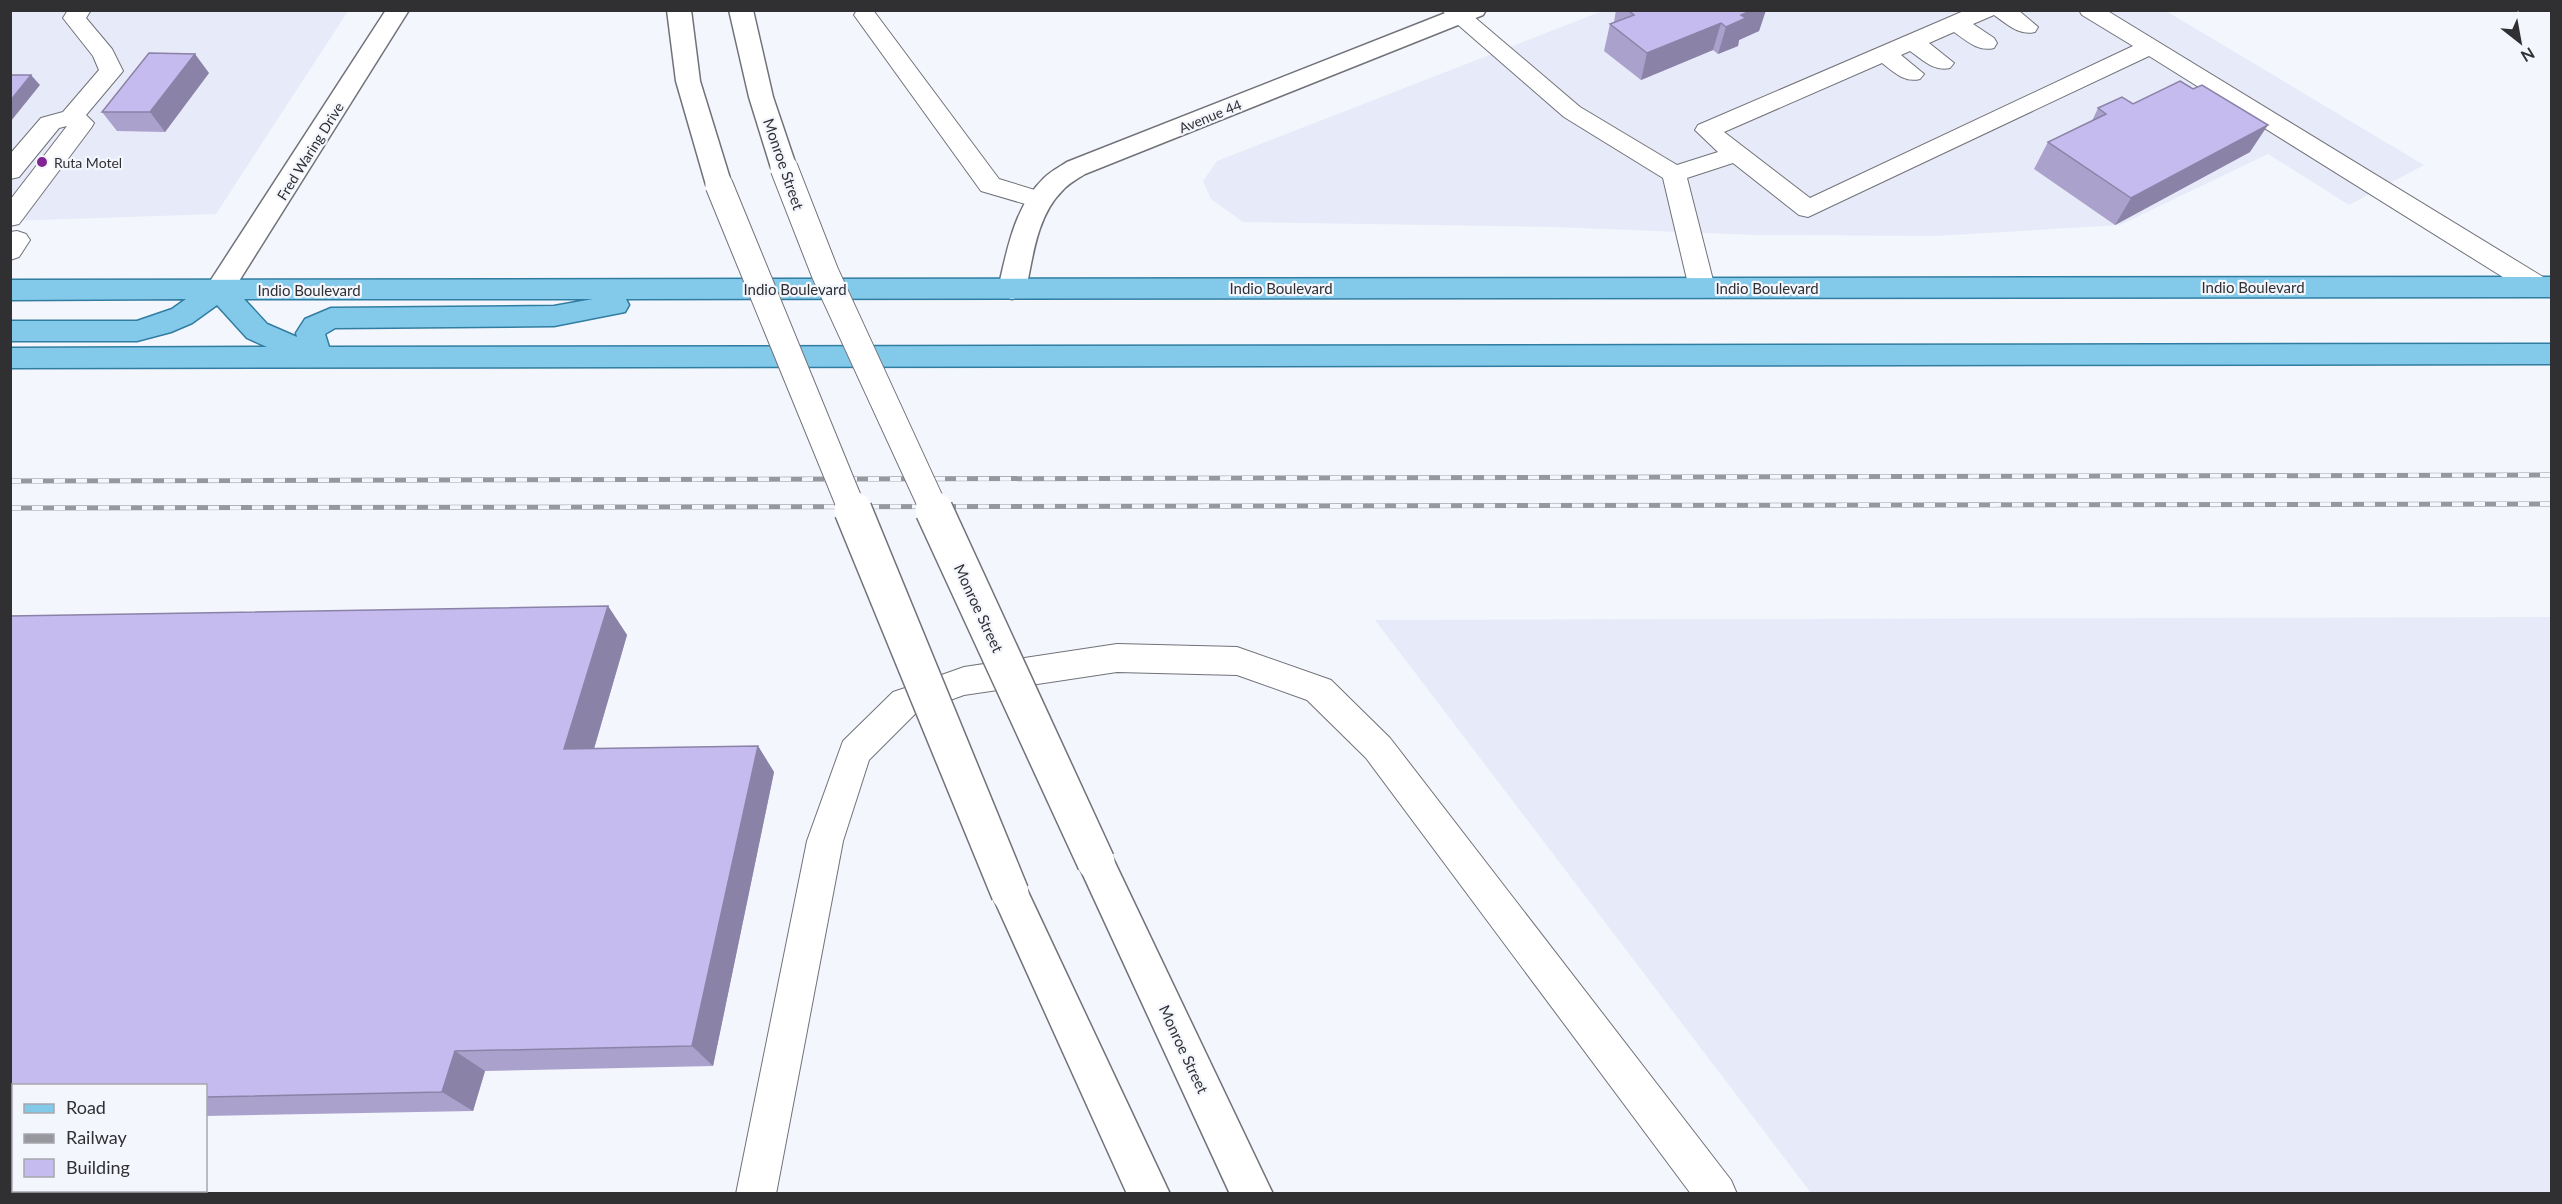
<svg xmlns="http://www.w3.org/2000/svg" width="2562" height="1204" font-family="Lato,sans-serif">
  <style>
    .built { fill: #e7eaf8 }
    .lines { fill: none; stroke-linecap: round; stroke-linejoin: round }
    .service-casing { stroke: #717279; stroke-width: 2 }
    .minor-casing { stroke: #717279; stroke-width: 3 }
    .secondary-casing { stroke: #717279; stroke-width: 3 }
    .primary-casing { stroke: #317da1; stroke-width: 3 }
    .service { fill: #fff; fill-rule: evenodd }
    .minor { fill: #fff; fill-rule: evenodd }
    .secondary { fill: #fff; fill-rule: evenodd }
    .primary { fill: #83caea; fill-rule: evenodd }
    .rail-casing { stroke: #97989d; stroke-width: 5 }
    .rail { stroke: #f4f6fd; stroke-width: 4; stroke-dasharray: 11; stroke-linecap: butt }
    .secondary-bridge-far1-casing { stroke: #717279; stroke-width: 29; stroke-linecap: butt }
    .secondary-bridge-casing { stroke: #717279; stroke-width: 40; stroke-linecap: butt }
    .secondary-bridge-far1 { stroke: #fff; stroke-width: 27 }
    .secondary-bridge { stroke: #fff; stroke-width: 37 }
    .wall { fill: #aaa1cd }
    .shaded-wall { fill: #8b83a7 }
    .building { fill: #c6bbee; stroke: #8b83a7; stroke-width: 1.5 }
    .poi-dot { fill: #802591; stroke: #f4f6fd; stroke-width: 2 }
    .labels { text-anchor: middle; dominant-baseline: central; stroke-width: 4.5; stroke-linejoin: round; paint-order: stroke }
    .far-street-label { font-size: 14px; fill: #303033; stroke: #f4f6fd }
    .far-poi-label { font-size: 14px; fill: #303033; stroke: #f4f6fd; text-anchor: start }
    .street-label { font-size: 15px; fill: #303033; stroke: #f4f6fd }
  </style>
  <rect width="100%" height="100%" fill="#f4f6fd"/>
  <!-- built -->
  <g class="built">
    <polygon points="1605,10 2166,11 2424,165 2349,205 2268,154 2120,225 1936,236 1756,235 1554,227 1243,222 1211,199 1203,181 1217,161"/>
    <polygon points="10,11 348,11 216,214 11,221"/>
    <polygon points="2551,617 2551,1194 1811,1193 1375,620"/>
  </g>
  <g class="lines">
    <!-- service casing -->
    <g class="service-casing">
      <g id="service">
        <polygon points="68,10 91,10 86,18 112,49 123,71 86,115 94,123 91,128 19,224 10,226 10,200 67,126 59,128 19,177 10,179 10,154 41,118 63,112 99,70 93,56 63,18"/>
        <polygon points="857,10 873,10 999,179 1048,194 1052,200 1048,206 1039,208 981,191 854,15"/>
        <path d="M 1441,10 L 1466,10 L 1580,107 L 1677,165 L 1718,152 L 1695,130 L 1698,125 L 1966,10 L 2018,10 L 2038,27 L 2035,32 C 2019,36 2007,24 1994,15 L 1973,24 L 1994,38 L 1997,43 L 1994,48 C 1978,52 1967,41 1954,32 L 1929,43 L 1954,63 L 1950,68 C 1934,72 1923,60 1910,51 L 1901,55 L 1924,74 L 1920,79 C 1904,83 1894,72 1882,63 L 1724,132 L 1810,198 L 2133,46 L 2082,15 L 2079,10 L 2106,10 L 2548,280 L 2552,288 L 2548,294 L 2539,296 L 2530,294 L 2149,56 L 1808,217 L 1799,215 L 1733,163 L 1687,178 L 1715,288 L 1711,295 L 1702,297 L 1693,295 L 1689,288 L 1663,178 L 1564,117 Z"/>
        <polygon points="17,231 26,234 30,240 19,257 10,260 10,232"/>
        <polygon points="1117,644 1237,647 1331,680 1390,738 1731,1180 1737,1194 1691,1194 1366,758 1307,700 1237,675 1117,672 964,695 917,712 869,760 843,841 776,1194 736,1194 807,841 843,741 893,692 905,688 964,667"/>
      </g>
    </g>
    <!-- minor casing -->
    <g class="minor-casing">
      <path id="minor" d="M 1453,10 L 1486,10 L 1483,15 L 1085,174 C 1077,179 1068,184 1062,191 C 1037,216 1033,256 1026,289 L 1022,296 L 1012,299 L 1002,296 L 998,289 C 1007,251 1014,207 1044,178 C 1050,172 1059,167 1067,162 Z"/>
    </g>
    <!-- secondary casing -->
    <g class="secondary-casing">
      <g id="secondary">
        <polygon points="386,10 409,10 229,297 219,300 209,297 205,290 209,283"/>
        <polygon points="667,10 691,10 700,81 732,185 728,191 719,194 710,191 706,185 676,81"/>
        <polygon points="729,10 753,10 773,97 797,168 793,174 784,176 775,174 771,168 749,97"/>
        <polygon points="1096,845 1109,850 1273,1194 1230,1194 1077,862 1083,850"/>
        <polygon points="1010,875 1023,881 1170,1194 1127,1194 991,893 997,881"/>
      </g>
    </g>
    <!-- primary casing -->
    <g class="primary-casing">
      <path id="primary" d="M 2552,277 L 2552,297 L 626,299 L 629,305 L 625,312 L 554,326 L 335,328 L 325,334 L 329,347 L 2552,344 L 2552,364 L 10,368 L 10,348 L 267,347 L 247,338 L 217,305 L 192,323 L 171,332 L 137,341 L 10,341 L 10,321 L 137,321 L 172,309 L 186,299 L 10,300 L 10,280 ZM 244,299 L 593,299 L 554,306 L 331,308 L 305,319 L 296,333 L 297,337 L 267,324 Z"/>
    </g>
    <!-- service -->
    <use href="#service" class="service"/>
    <!-- minor -->
    <use href="#minor" class="minor"/>
    <!-- secondary -->
    <use href="#secondary" class="secondary"/>
    <!-- primary -->
    <use href="#primary" class="primary"/>
    <!-- rail casing -->
    <g class="rail-casing">
      <g id="rail">
        <polyline points="10,481 2552,475"/>
        <polyline points="10,508 2552,504"/>
      </g>
    </g>
    <!-- rail -->
    <use href="#rail" class="rail"/>
    <!-- secondary-bridge-far1 casing -->
    <g class="secondary-bridge-far1-casing">
      <g id="secondary-bridge-far1">
        <polyline points="784,168 825,273 935,512"/>
        <polyline points="719,185 853,512"/>
      </g>
    </g>
    <!-- secondary-bridge casing -->
    <g class="secondary-bridge-casing">
      <g id="secondary-bridge">
        <polyline points="853,510 1010,893"/>
        <polyline points="934,510 1096,862"/>
      </g>
    </g>
    <!-- secondary-bridge-far1 -->
    <use href="#secondary-bridge-far1" class="secondary-bridge-far1"/>
    <!-- secondary-bridge -->
    <use href="#secondary-bridge" class="secondary-bridge"/>
  </g>
  <!-- wall -->
  <g class="wall">
    <polygon points="1616,10 1766,10 1759,31 1739,40 1738,46 1718,54 1713,50 1641,80 1604,51 1610,24 1614,22"/>
    <polygon points="209,73 165,132 117,131 102,112"/>
    <polygon points="2133,104 2250,152 2115,225 2034,169 2048,142 2092,121 2098,108"/>
    <polygon points="608,606 627,635 594,749 758,746 774,772 713,1066 485,1071 473,1111 206,1116 206,1086 14,1086 14,1120 10,1120 10,616"/>
  </g>
  <!-- shaded-wall -->
  <g class="shaded-wall">
    <polygon points="1752,10 1766,10 1759,31 1739,40 1738,46 1718,54 1726,27 1741,15"/>
    <polygon points="1721,23 1713,50 1641,80 1647,53"/>
    <polygon points="195,54 209,73 165,132 150,112"/>
    <polygon points="31,75 40,85 11,121 10,101"/>
    <polygon points="2268,125 2250,152 2115,225 2131,198"/>
    <polygon points="608,606 627,635 586,776 564,749"/>
    <polygon points="758,746 774,772 713,1066 692,1046"/>
    <polygon points="455,1051 485,1071 473,1111 442,1092"/>
  </g>
  <!-- building -->
  <g class="building">
    <polygon points="1628,10 1752,10 1741,15 1746,18 1726,27 1721,23 1647,53 1610,24 1634,15"/>
    <polygon points="149,53 195,54 150,112 102,112"/>
    <polygon points="10,75 31,75 10,101"/>
    <polygon points="2180,81 2193,89 2202,85 2268,125 2131,198 2048,142 2106,114 2098,108 2122,97 2133,104"/>
    <polygon points="608,606 564,749 758,746 692,1046 455,1051 442,1092 206,1097 206,1086 14,1086 14,1101 10,1101 10,616"/>
  </g>
  <!-- markers -->
  <circle class="poi-dot" cx="42" cy="162" r="6"/>
  <g class="labels">
    <!-- far-street labels -->
    <g class="far-street-label">
      <text transform="translate(1210 116) rotate(-22)">Avenue 44</text>
      <text transform="translate(310 151) rotate(-58)">Fred Waring Drive</text>
    </g>
    <!-- far-poi labels -->
    <g class="far-poi-label">
      <text x="54" y="162">Ruta Motel</text>
    </g>
    <!-- street labels -->
    <g class="street-label">
      <text transform="translate(784 164) rotate(71)">Monroe Street</text>
      <text x="2253" y="287">Indio Boulevard</text>
      <text x="1281" y="288">Indio Boulevard</text>
      <text x="1767" y="288">Indio Boulevard</text>
      <text x="795" y="289">Indio Boulevard</text>
      <text x="309" y="290">Indio Boulevard</text>
      <text transform="translate(979 608) rotate(65)">Monroe Street</text>
      <text transform="translate(1184 1049) rotate(65)">Monroe Street</text>
    </g>
  </g>
  <!-- border -->
  <rect width="2562" height="1204" fill="none" stroke="#303033" stroke-width="24"/>
  <!-- legend -->
  <rect x="12" y="1084" width="195" height="108" fill="#f4f6fd" stroke="#a6a7ac" stroke-width="1.5"/>
  <rect x="24" y="1104" width="30" height="9" fill="#83caea" stroke="#a6a7ac" stroke-width="1.5"/>
  <text x="66" y="1114" font-size="18" fill="#303033">Road</text>
  <rect x="24" y="1134" width="30" height="9" fill="#97989d" stroke="#a6a7ac" stroke-width="1.5"/>
  <text x="66" y="1144" font-size="18" fill="#303033">Railway</text>
  <rect x="24" y="1159" width="30" height="18" fill="#c6bbee" stroke="#a6a7ac" stroke-width="1.5"/>
  <text x="66" y="1174" font-size="18" fill="#303033">Building</text>
  <!-- north arrow -->
  <g transform="translate(2520 42) rotate(149)" stroke="#f4f6fd" stroke-width="4.5" paint-order="stroke">
  <path d="M0-4.5L10 22L0 15L-10 22Z" fill="#303033"/>
  <text y="-9" font-size="16" font-weight="bold" text-anchor="middle" fill="#303033">N</text>
  </g>
</svg>
